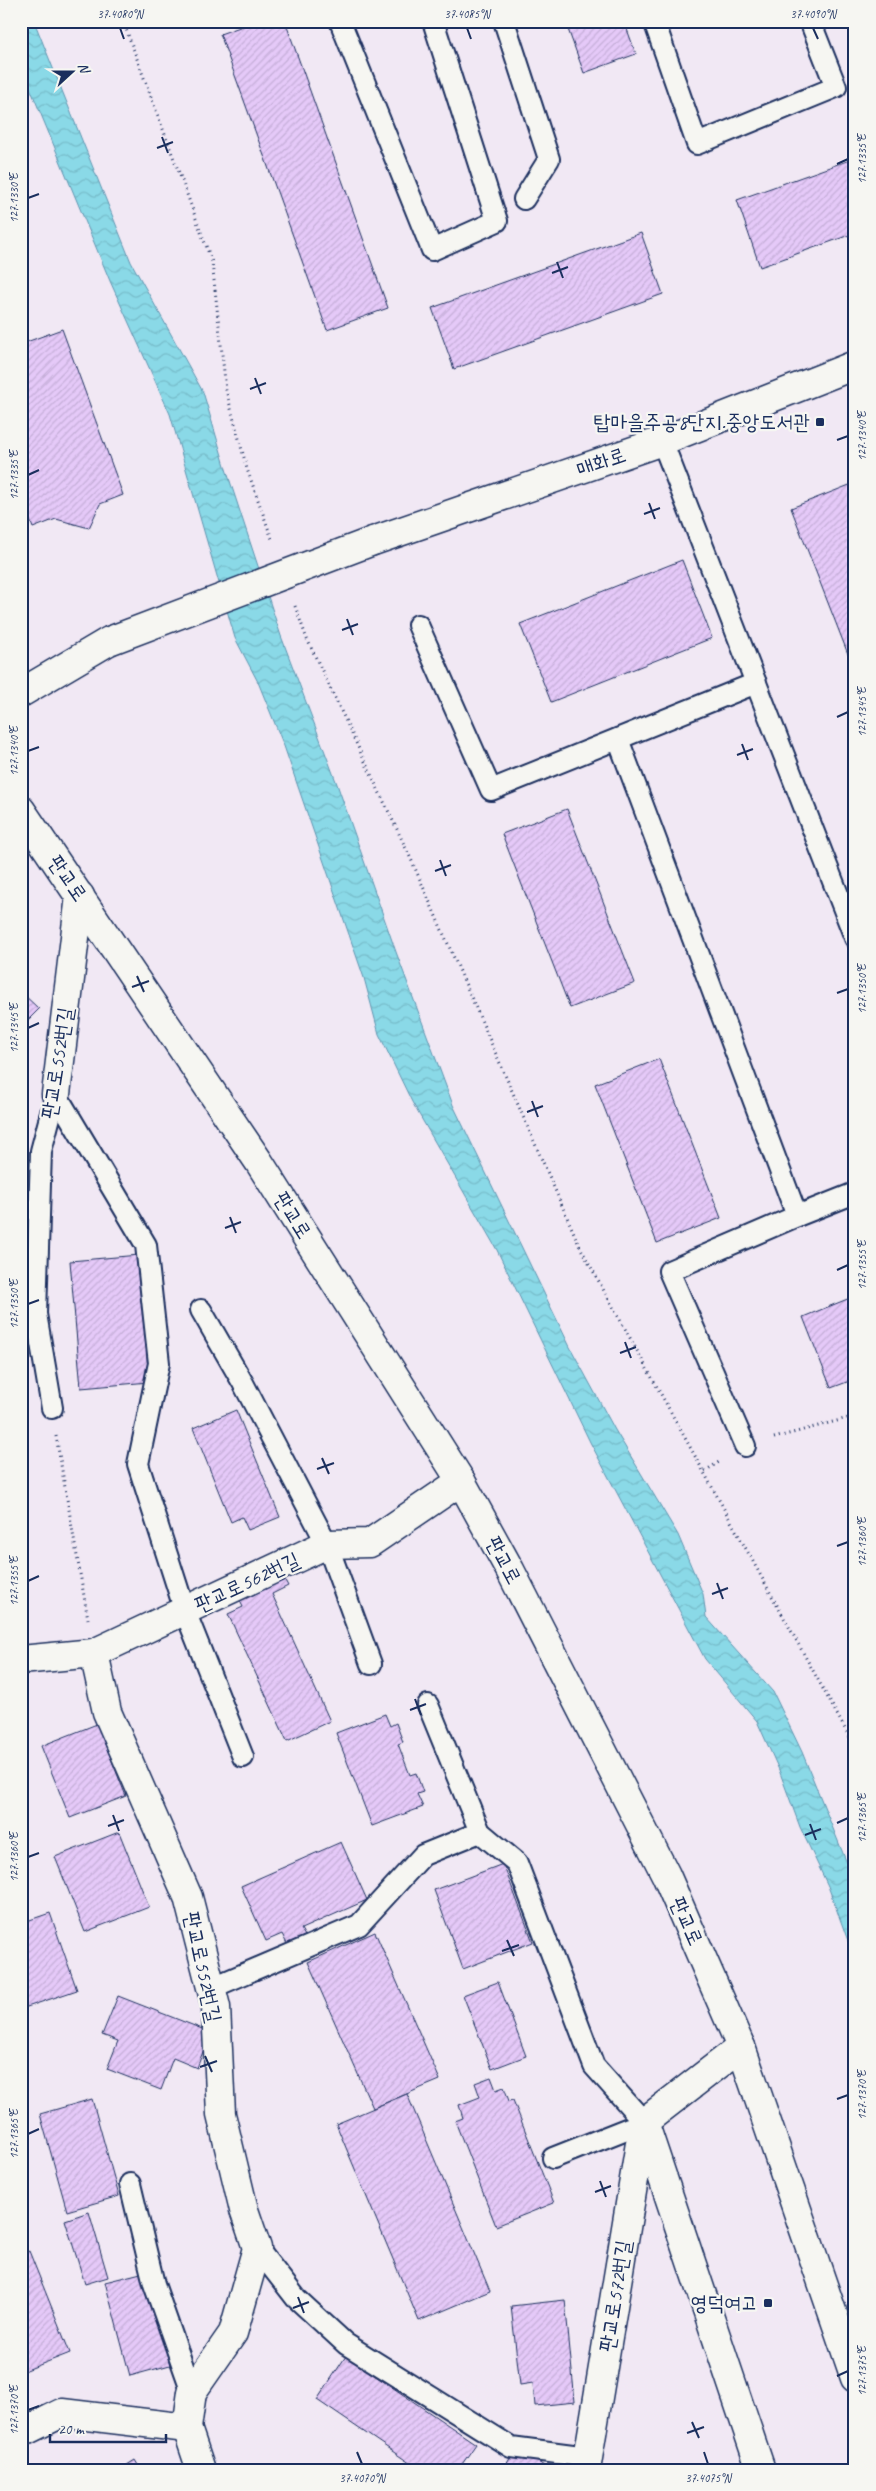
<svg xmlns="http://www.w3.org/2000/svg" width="876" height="2491" font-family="Caveat,'Poor Story',sans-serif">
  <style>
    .water { fill: url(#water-waves); stroke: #5e95b0 }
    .building { fill: url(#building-hatch); stroke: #1b2f5e }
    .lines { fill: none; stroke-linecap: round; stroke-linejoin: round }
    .lane-casing { stroke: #1b2f5e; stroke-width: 24 }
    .street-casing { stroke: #1b2f5e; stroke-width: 31 }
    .secondary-casing { stroke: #1b2f5e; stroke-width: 31 }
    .path { stroke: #1b2f5e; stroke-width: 3; stroke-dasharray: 1 4; stroke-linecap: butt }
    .lane { stroke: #f6f6f2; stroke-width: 20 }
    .street { stroke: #f6f6f2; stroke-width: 28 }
    .secondary { stroke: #f6f6f2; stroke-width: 28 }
    .street-bridge-casing { stroke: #1b2f5e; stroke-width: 31; stroke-linecap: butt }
    .street-bridge { stroke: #f6f6f2; stroke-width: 28 }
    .ticks { fill: none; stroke: #1b2f5e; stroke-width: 2 }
    .poi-dot { fill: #1b2f5e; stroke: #f6f6f2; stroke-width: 2 }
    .labels { text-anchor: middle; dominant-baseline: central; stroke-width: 4.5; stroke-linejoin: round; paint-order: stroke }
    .poi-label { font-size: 21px; fill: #1b2f5e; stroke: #f6f6f2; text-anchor: end }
    .street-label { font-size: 21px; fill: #1b2f5e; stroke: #f6f6f2 }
    .neatline { fill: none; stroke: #1b2f5e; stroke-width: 2 }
    .ticks-label { font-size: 12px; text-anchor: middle; fill: #1b2f5e }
  </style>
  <defs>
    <pattern id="water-waves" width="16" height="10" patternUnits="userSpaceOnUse" patternTransform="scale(1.25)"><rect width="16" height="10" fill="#8ad9e7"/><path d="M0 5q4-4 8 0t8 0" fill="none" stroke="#76bbc9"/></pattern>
    <pattern id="building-hatch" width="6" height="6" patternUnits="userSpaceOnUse" patternTransform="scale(1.25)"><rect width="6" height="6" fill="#e5c9f8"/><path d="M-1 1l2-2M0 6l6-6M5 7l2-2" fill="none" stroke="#c4add7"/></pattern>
  </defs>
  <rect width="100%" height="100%" fill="#f1e8f4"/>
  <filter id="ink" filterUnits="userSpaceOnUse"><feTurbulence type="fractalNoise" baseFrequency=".02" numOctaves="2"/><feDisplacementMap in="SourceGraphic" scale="10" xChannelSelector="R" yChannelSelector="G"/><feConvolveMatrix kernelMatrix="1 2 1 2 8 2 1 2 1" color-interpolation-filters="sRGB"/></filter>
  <g filter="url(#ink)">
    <!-- water -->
    <polygon class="water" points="21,21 34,21 131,262 203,392 226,469 281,636 337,784 396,952 453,1105 570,1347 615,1430 678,1535 703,1594 706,1617 773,1692 802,1752 855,1883 855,1960 828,1886 800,1827 779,1770 757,1721 705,1659 590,1442 497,1250 412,1102 379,1034 364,978 284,746 258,682 235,638 170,414 110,281 21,66"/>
    <!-- building -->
    <g class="building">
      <polygon points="257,21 285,21 388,308 327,330 220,34"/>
      <polygon points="565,21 624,21 636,54 584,73"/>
      <polygon points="855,158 855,233 760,267 737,200"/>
      <polygon points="641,233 663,294 454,369 432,308"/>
      <polygon points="62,329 123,495 100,504 89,528 56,519 33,528 21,497 21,344"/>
      <polygon points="852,484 855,491 855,672 791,508"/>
      <polygon points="682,560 712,638 551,702 520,624"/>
      <polygon points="567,809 635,983 570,1008 502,834"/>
      <polygon points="21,992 39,1009 21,1027"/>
      <polygon points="659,1059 721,1218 657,1243 595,1084"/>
      <polygon points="21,1179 36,1191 21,1209"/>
      <polygon points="139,1255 149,1382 81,1388 70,1261"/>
      <polygon points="855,1296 855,1379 831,1388 803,1317"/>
      <polygon points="236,1410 280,1517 248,1530 242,1517 231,1522 193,1428"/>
      <polygon points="281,1573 288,1586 272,1594 330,1721 287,1741 228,1614 243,1607 236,1593"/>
      <polygon points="385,1714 390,1726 396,1723 403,1742 398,1744 410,1775 416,1773 423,1792 417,1794 423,1807 372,1826 336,1733"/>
      <polygon points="97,1724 126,1796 70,1818 41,1746"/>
      <polygon points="119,1832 149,1907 85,1932 55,1857"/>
      <polygon points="341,1842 367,1900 301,1929 305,1936 287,1944 282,1934 266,1941 241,1886"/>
      <polygon points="503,1864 533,1942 463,1969 434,1890"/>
      <polygon points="50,1913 77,1990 21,2009 21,1923"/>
      <polygon points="375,1932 440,2080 373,2108 308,1962"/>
      <polygon points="498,1982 526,2056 492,2069 463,1995"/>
      <polygon points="118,1996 210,2032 197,2068 173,2058 161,2090 107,2069 118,2041 102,2035"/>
      <polygon points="491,2077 496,2090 504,2087 509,2101 513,2100 554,2203 496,2226 455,2121 463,2118 459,2105 480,2097 475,2083"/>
      <polygon points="407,2094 490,2291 419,2321 336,2124"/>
      <polygon points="92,2099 119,2196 67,2211 40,2114"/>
      <polygon points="89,2212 108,2277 85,2284 65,2220"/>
      <polygon points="29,2251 70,2353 24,2371 21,2364 21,2254"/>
      <polygon points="145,2272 170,2365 130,2376 105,2282"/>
      <polygon points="565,2300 575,2402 535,2406 533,2383 520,2385 511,2306"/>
      <polygon points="346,2356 476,2444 458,2470 420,2470 317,2400"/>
      <polygon points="523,2452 550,2470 503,2470 512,2455 518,2458"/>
      <polygon points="135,2460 141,2470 119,2470"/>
    </g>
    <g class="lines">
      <!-- lane casing -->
      <g class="lane-casing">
        <g id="lane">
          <polyline points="340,21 432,250 497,221 433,21"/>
          <polyline points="504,21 549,159 524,199"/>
          <polyline points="654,21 697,144 836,87 810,21"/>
          <polyline points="662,441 855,938"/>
          <polyline points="418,625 491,790 756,683"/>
          <polyline points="618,739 797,1216 855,1193"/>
          <polyline points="56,1094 146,1245 159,1363 138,1464 185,1611 243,1757"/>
          <polyline points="201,1310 243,1383 327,1544 371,1664"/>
          <polyline points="52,1408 36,1314 41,1151 56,1094"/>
          <polyline points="745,1446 669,1271 797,1216"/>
          <polyline points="428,1705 480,1832 517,1863 594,2066 644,2122 553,2158"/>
          <polyline points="211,1988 359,1925 423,1855 480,1832"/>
          <polyline points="130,2184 154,2284 192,2392"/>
          <polyline points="257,2248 296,2298 346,2344 511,2447 588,2457"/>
        </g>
      </g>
      <!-- street casing -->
      <g class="street-casing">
        <g id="street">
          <polyline points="373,541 662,441 855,365"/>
          <polyline points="21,693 109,641"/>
          <polyline points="56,1094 80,896"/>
          <polyline points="94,1653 107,1712 188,1897 216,2007 221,2114 244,2210 257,2248 233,2333 192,2392 187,2428 201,2470"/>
          <polyline points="21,1660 94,1653 327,1544 370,1543 461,1481"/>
          <polyline points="741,2047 644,2122 761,2470"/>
          <polyline points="21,2433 62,2413 187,2428"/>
          <polyline points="586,2470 643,2125"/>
        </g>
      </g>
      <!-- secondary casing -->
      <g class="secondary-casing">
        <polyline id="secondary" points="21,810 259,1162 461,1481 510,1570 666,1875 741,2047 855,2378"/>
      </g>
      <!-- path -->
      <g class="path">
        <polyline points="123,21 212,262 226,390 247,469 273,542"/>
        <polyline points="295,606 307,639 411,859 580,1247 855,1747"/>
        <polyline points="56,1436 88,1619"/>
        <polyline points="774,1438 855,1416"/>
        <polyline points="705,1471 719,1462"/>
      </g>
      <!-- lane -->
      <use href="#lane" class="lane"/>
      <!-- street -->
      <use href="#street" class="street"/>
      <!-- secondary -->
      <use href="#secondary" class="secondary"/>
      <!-- street-bridge casing -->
      <g class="street-bridge-casing">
        <polyline id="street-bridge" points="109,641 373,541"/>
      </g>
      <!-- street-bridge -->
      <use href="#street-bridge" class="street-bridge"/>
    </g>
  </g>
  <!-- ticks -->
  <path class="ticks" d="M 120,28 L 124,39M 467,28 L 471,39M 813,28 L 818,39M 162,137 L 168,153M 157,148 L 173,142M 837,164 L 848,159M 28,198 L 39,194M 557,262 L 563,278M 552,273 L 568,267M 255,378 L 261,394M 250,389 L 266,383M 837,440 L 848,436M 28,475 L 39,470M 649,503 L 655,519M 644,514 L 660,508M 347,619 L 353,635M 342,630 L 358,624M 837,717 L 848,712M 742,744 L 748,760M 28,751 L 39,747M 737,755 L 753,749M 440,860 L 446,876M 435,871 L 451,865M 137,976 L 144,992M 132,987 L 149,981M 837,993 L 848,989M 28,1028 L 39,1023M 532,1101 L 538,1117M 527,1112 L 543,1106M 230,1217 L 236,1233M 225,1228 L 241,1222M 837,1270 L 848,1265M 28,1304 L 39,1300M 625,1342 L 631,1358M 620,1353 L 636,1347M 322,1458 L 329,1474M 317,1469 L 334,1463M 837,1546 L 848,1542M 28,1581 L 39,1576M 717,1583 L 723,1599M 712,1594 L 728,1588M 415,1699 L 421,1715M 410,1710 L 426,1704M 113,1815 L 119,1831M 837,1823 L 848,1818M 810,1824 L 816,1840M 108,1826 L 124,1820M 805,1835 L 821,1829M 28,1857 L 39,1853M 507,1940 L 514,1956M 502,1951 L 519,1945M 205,2056 L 212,2072M 200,2067 L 217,2061M 837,2099 L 848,2095M 28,2134 L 39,2129M 600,2181 L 606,2197M 595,2192 L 611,2186M 298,2297 L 304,2313M 293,2308 L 309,2302M 837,2376 L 848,2371M 28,2410 L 39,2406M 692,2422 L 699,2438M 687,2433 L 704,2427M 357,2452 L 362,2464M 704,2452 L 708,2464"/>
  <!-- markers -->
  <g class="poi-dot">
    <rect x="815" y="417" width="10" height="10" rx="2.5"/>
    <rect x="763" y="2298" width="10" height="10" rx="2.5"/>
  </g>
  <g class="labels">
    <!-- poi labels -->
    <g class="poi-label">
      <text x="810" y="422">탑마을주공8단지.중앙도서관</text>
      <text x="758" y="2303">영덕여고</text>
    </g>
    <!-- street labels -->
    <g class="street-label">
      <text transform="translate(601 462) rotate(-19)">매화로</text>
      <text transform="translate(68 878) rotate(55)">판교로</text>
      <text transform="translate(57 1063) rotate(-81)">판교로552번길</text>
      <text transform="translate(293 1215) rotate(58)">판교로</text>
      <text transform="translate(504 1560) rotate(62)">판교로</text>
      <text transform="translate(247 1582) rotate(-25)">판교로562번길</text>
      <text transform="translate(687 1921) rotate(66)">판교로</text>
      <text transform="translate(203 1967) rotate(78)">판교로552번길</text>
      <text transform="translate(615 2296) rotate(-81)">판교로572번길</text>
    </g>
  </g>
  <!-- margin -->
  <rect width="876" height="2491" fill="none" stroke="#f6f6f2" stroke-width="55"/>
  <!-- north arrow -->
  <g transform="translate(72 72) rotate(69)" stroke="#f6f6f2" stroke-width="4" paint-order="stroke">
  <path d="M0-4L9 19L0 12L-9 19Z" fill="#1b2f5e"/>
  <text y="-8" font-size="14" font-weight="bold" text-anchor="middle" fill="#1b2f5e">N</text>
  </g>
  <!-- scale -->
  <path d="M50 2434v8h116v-8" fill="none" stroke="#1b2f5e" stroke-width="2.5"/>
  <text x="58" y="2434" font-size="15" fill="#1b2f5e" stroke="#f6f6f2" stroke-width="4" paint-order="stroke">20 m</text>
  <rect x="28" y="28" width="820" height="2436" class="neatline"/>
  <g class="ticks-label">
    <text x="120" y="18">37.4080°N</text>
    <text x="467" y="18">37.4085°N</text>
    <text x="813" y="18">37.4090°N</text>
    <text transform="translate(862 159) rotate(-90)" y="4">127.1335°E</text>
    <text transform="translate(14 198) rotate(-90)" y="4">127.1330°E</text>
    <text transform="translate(862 436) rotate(-90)" y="4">127.1340°E</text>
    <text transform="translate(14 475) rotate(-90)" y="4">127.1335°E</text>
    <text transform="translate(862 712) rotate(-90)" y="4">127.1345°E</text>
    <text transform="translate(14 751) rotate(-90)" y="4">127.1340°E</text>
    <text transform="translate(862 989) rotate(-90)" y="4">127.1350°E</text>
    <text transform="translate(14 1028) rotate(-90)" y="4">127.1345°E</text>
    <text transform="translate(862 1265) rotate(-90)" y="4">127.1355°E</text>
    <text transform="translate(14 1304) rotate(-90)" y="4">127.1350°E</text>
    <text transform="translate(862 1542) rotate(-90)" y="4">127.1360°E</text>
    <text transform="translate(14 1581) rotate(-90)" y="4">127.1355°E</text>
    <text transform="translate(862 1818) rotate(-90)" y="4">127.1365°E</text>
    <text transform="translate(14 1857) rotate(-90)" y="4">127.1360°E</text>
    <text transform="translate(862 2095) rotate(-90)" y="4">127.1370°E</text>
    <text transform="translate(14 2134) rotate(-90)" y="4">127.1365°E</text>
    <text transform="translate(862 2371) rotate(-90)" y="4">127.1375°E</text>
    <text transform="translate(14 2410) rotate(-90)" y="4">127.1370°E</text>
    <text x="362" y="2482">37.4070°N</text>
    <text x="708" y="2482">37.4075°N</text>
  </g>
</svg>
